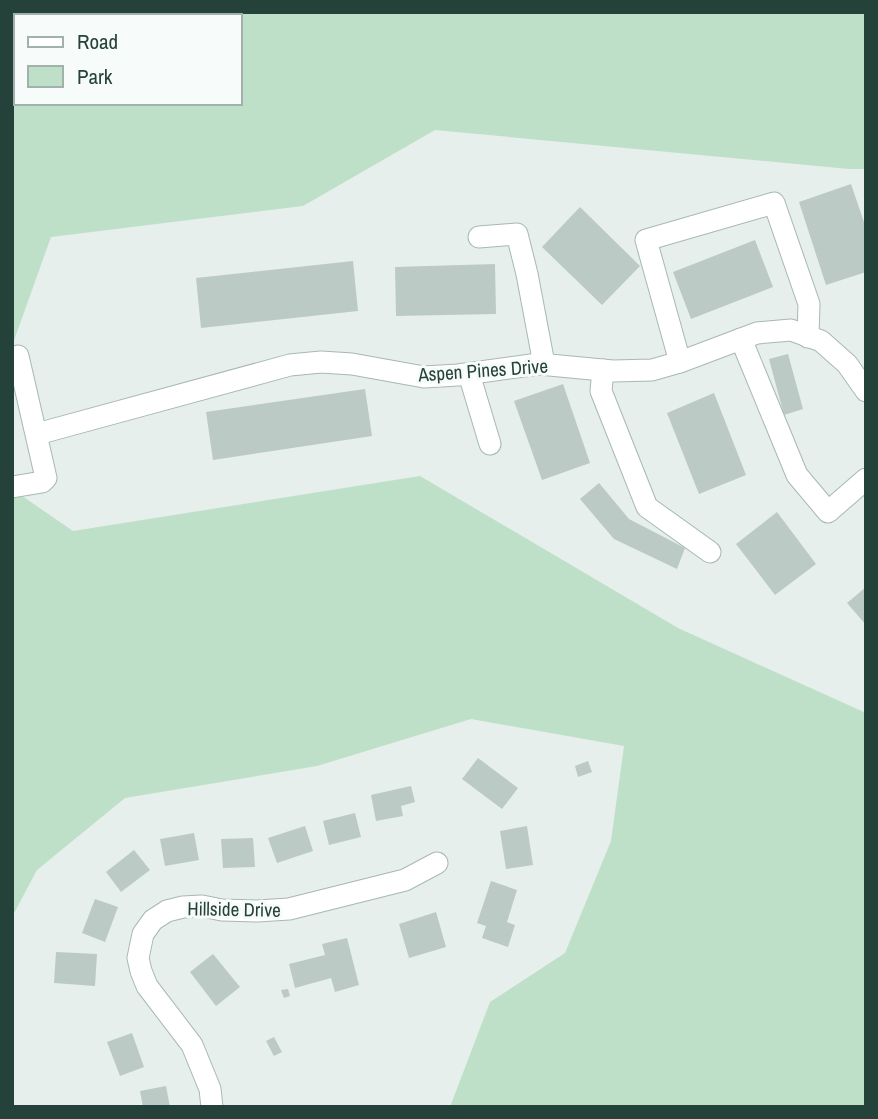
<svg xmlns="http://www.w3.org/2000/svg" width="878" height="1119" font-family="'Archivo Narrow',sans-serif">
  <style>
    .green { fill: #bfe0c8; fill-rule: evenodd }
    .building { fill: #bbcac4 }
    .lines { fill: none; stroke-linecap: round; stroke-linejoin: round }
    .minor-casing { stroke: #a8b8b2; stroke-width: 23 }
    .minor { stroke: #fff; stroke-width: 21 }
    .labels { text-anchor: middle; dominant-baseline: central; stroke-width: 6; stroke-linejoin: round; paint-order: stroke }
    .street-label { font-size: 19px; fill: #24423a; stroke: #f7fbf9 }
  </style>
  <rect width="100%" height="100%" fill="#e6efeb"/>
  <!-- green -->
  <g class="green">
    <path d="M 12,12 L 866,12 L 866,169 L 849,169 L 435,130 L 303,206 L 51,237 L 12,346 ZM 16,16 L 240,16 L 240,103 L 16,103 Z"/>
    <polygon points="420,476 678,628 866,713 866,1107 450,1107 490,1002 565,953 611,841 624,746 471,719 317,766 125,798 37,870 12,917 12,489 73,531"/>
  </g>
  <!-- building -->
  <g class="building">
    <polygon points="851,184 866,228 866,272 826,285 799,202"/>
    <polygon points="580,207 640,266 602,305 542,247"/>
    <polygon points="755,240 773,287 691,319 673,272"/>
    <polygon points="353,261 358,311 201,328 196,278"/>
    <polygon points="495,264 496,314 396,316 395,267"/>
    <polygon points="788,354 803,409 784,415 769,359"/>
    <polygon points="563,384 590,463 542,480 514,401"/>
    <polygon points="365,389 372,436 213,460 206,412"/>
    <polygon points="714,393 746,475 699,494 667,413"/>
    <polygon points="599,483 629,519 685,548 677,569 614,539 580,499"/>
    <polygon points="777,512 816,564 775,595 736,544"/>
    <polygon points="866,587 866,625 847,603"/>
    <polygon points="478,758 518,788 502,809 462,779"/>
    <polygon points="588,761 592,772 578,777 575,766"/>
    <polygon points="411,786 415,802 401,806 403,816 376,821 371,795"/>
    <polygon points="355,813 361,837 329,845 323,821"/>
    <polygon points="305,826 313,851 277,863 268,838"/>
    <polygon points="527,826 533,865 506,869 500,831"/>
    <polygon points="194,833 199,860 165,866 160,839"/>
    <polygon points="253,838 255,867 223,868 221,839"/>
    <polygon points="134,850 150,870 121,892 106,872"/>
    <polygon points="491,881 517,890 507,922 515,925 508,947 482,938 486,926 477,923"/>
    <polygon points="95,899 118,907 105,942 82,933"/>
    <polygon points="436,912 446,947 409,958 399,924"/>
    <polygon points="347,938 359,985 335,992 331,978 295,988 289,964 325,955 322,944"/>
    <polygon points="56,952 97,954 95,986 54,983"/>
    <polygon points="213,954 240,987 216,1006 190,972"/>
    <polygon points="288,989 290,996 284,998 281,990"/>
    <polygon points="132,1033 144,1067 120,1076 107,1042"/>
    <polygon points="274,1037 282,1052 274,1056 266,1041"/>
    <polygon points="166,1086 170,1107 143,1107 140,1091"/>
  </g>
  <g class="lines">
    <!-- minor casing -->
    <g class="minor-casing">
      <g id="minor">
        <polyline points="479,237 517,234 527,274 544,364"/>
        <polyline points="741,339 797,475 828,512 866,479"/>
        <polyline points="680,362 646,240 774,203 809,304 808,337"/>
        <polyline points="603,370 601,391 647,507 710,552"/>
        <polyline points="469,374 490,444"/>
        <polyline points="37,434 290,365 321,362 352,364 424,377 458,375 539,364 613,371 652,370 680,362 757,333 791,330 821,341 847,364 866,391"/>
        <polyline points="12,487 42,482 46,478 18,356"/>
        <polyline points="212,1107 210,1089 192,1045 147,986 141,971 138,958 143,934 153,920 167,911 183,907 202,906 222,910 257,911 289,909 405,880 437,863"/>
      </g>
    </g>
    <!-- minor -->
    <use href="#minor" class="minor"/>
  </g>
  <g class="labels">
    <!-- street labels -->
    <g class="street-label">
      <text transform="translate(483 370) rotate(-4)">Aspen Pines Drive</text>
      <text transform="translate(234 909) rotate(1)">Hillside Drive</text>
    </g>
  </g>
  <!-- border -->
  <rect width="878" height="1119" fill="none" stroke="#24423a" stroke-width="28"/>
  <!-- legend -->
  <rect x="14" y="14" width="228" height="91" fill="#f7fbf9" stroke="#a3b1ad" stroke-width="2"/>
  <rect x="28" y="37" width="35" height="10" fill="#ffffff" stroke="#a3b1ad" stroke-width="2"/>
  <text x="77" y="49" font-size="21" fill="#24423a">Road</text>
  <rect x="28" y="66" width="35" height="21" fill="#bfe0c8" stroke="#a3b1ad" stroke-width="2"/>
  <text x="77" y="84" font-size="21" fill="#24423a">Park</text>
</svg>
